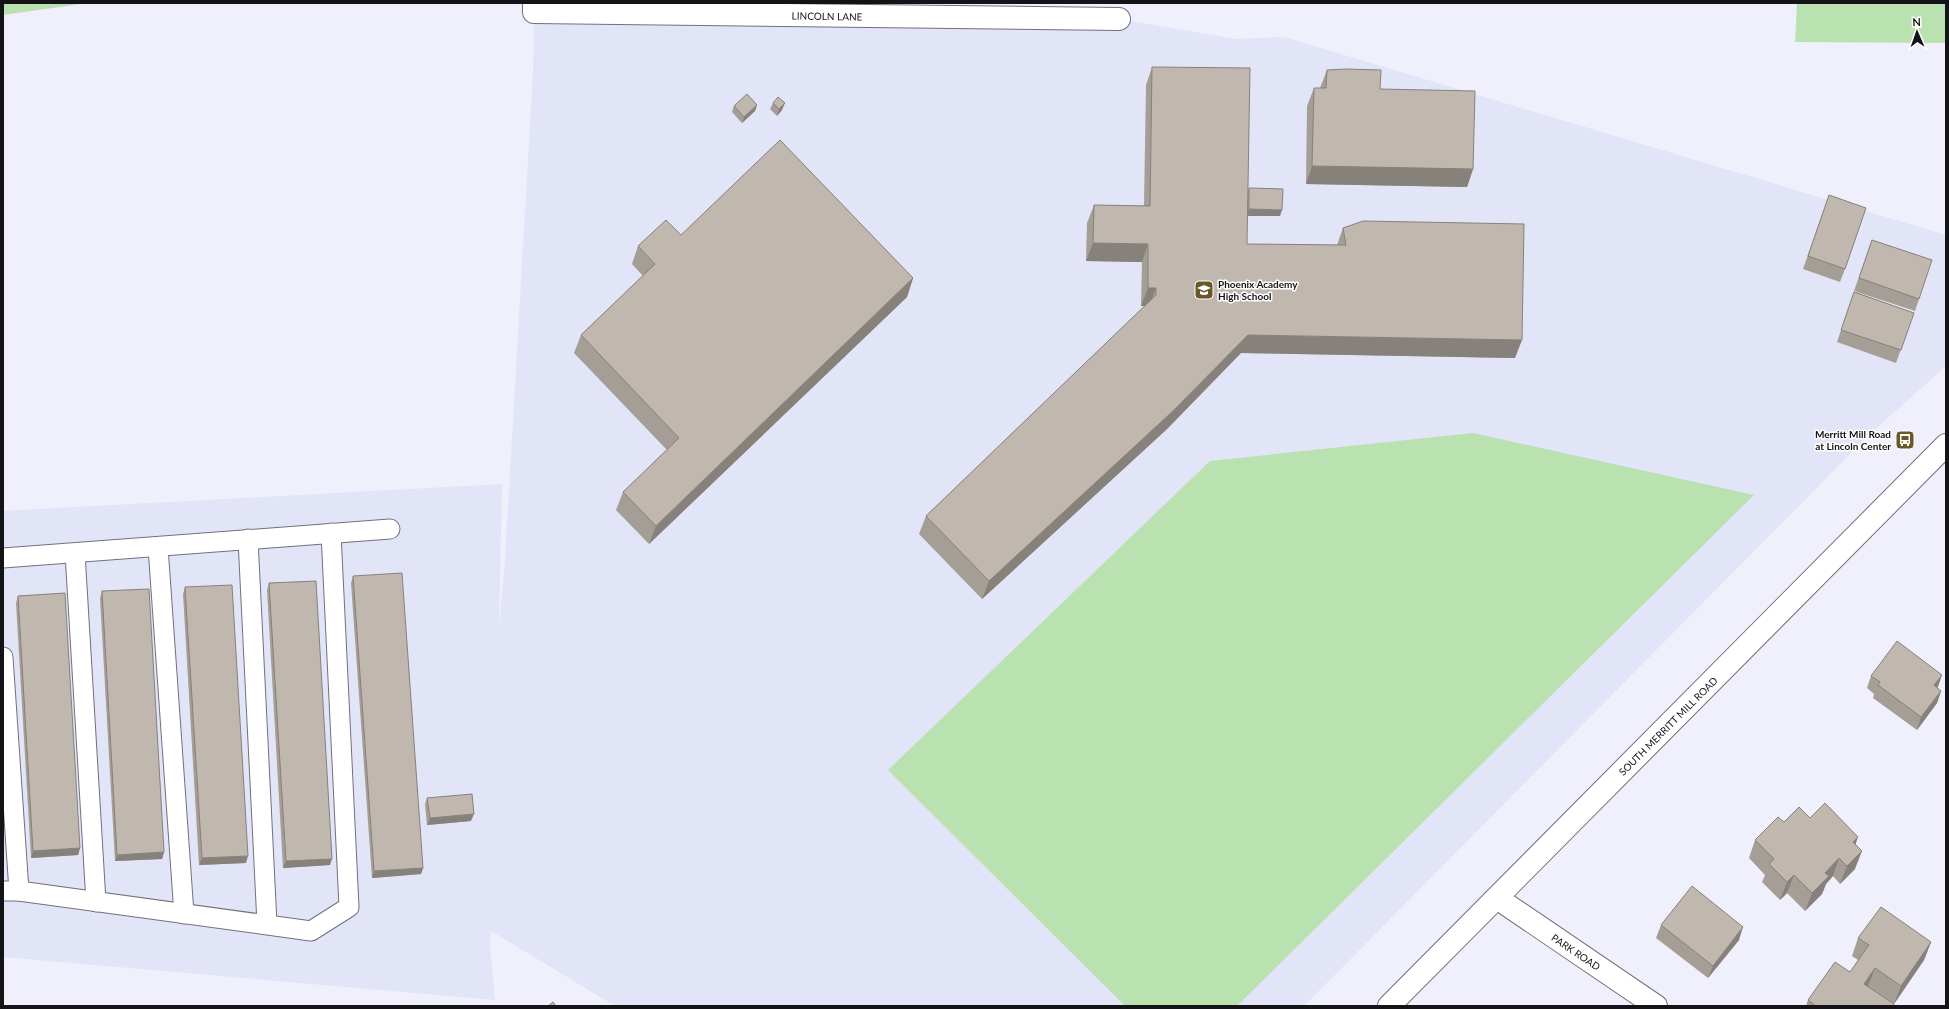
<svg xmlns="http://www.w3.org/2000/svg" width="1949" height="1009" font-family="Lato,sans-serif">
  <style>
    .built { fill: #e2e4f7 }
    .green { fill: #bae2b1 }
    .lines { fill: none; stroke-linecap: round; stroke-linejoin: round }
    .lane-casing { stroke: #71717c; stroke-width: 21 }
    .street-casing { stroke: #71717c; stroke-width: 24 }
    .secondary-casing { stroke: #71717c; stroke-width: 24 }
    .lane { stroke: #fff; stroke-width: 19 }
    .street { stroke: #fff; stroke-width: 22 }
    .secondary { stroke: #fff; stroke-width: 22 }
    .wall { fill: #a59e96 }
    .shaded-wall { fill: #86817a }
    .building { fill: #c0b8ae; stroke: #86817a }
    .labels { text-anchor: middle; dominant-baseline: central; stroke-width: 3; stroke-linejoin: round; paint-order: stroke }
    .street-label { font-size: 10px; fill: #141418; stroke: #fff }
    .poi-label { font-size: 10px; font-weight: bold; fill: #141418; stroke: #fff; text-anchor: start }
  </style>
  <rect width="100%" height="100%" fill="#eff0fc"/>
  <!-- built -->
  <polygon class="built" points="534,12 1119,19 1235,39 1284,37 1946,235 1946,366 1871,433 1304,1006 615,1006 491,931 490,946 495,1000 3,957 3,511 502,484 499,628 505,560 533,72"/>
  <!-- green -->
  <g class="green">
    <polygon points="3,3 88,3 3,15"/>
    <polygon points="1797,3 1946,3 1946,43 1795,42"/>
    <polygon points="1473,433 1754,495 1237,1006 1125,1006 888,770 1210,461"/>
  </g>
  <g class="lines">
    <!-- lane casing -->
    <g class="lane-casing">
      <g id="lane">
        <polyline points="248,539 267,924"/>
        <polyline points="158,547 184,914"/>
        <polyline points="75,553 96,902"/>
        <polyline points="3,558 390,529"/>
        <polyline points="3,657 19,891 3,891"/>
        <polyline points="19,891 311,931 349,907 331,533"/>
      </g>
    </g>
    <!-- street casing -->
    <g class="street-casing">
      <g id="street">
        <polyline points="534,3 534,12 1119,19"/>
        <polyline points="1497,898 1656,1006"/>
      </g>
    </g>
    <!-- secondary casing -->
    <g class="secondary-casing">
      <polyline id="secondary" points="1389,1006 1946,445"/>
    </g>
    <!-- lane -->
    <use href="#lane" class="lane"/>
    <!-- street -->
    <use href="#street" class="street"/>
    <!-- secondary -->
    <use href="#secondary" class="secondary"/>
  </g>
  <!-- wall -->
  <g class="wall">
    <polygon points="1152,67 1248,191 1249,188 1280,216 1247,216 1247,244 1337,245 1343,228 1515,358 1241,353 1167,429 982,599 919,534 926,516 1145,306 1141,306 1142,262 1086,261 1087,223 1094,205 1144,206 1146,85"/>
    <polygon points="1327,70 1380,89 1473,169 1467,187 1306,184 1307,106 1314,88 1320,88"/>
    <polygon points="773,103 782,110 777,116 770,109"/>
    <polygon points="757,105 755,111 742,123 732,112 734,106"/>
    <polygon points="1829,195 1845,269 1840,282 1803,269"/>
    <polygon points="681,235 913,278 907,297 649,544 616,510 623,492 667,450 574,353 581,335 643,276 632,264 638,246"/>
    <polygon points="1872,240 1919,299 1915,311 1854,291"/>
    <polygon points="1854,292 1914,313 1896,363 1837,342"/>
    <polygon points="353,576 423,868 421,874 372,878 351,583"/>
    <polygon points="269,583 330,865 283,868 267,590"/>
    <polygon points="185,587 246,863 199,865 183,594"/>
    <polygon points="102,591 164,852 162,859 115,861 100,598"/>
    <polygon points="18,596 80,848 78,855 31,858 16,603"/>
    <polygon points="1871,676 1937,688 1941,691 1937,703 1917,730 1873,698 1874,694 1867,688"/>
    <polygon points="427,798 471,821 427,825 425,804"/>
    <polygon points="1784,822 1855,845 1855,869 1840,884 1833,876 1826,884 1822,894 1805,911 1787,893 1780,900 1762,882 1765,875 1749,858 1755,840"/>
    <polygon points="1661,925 1739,940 1708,978 1656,938"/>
    <polygon points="1858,938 1931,942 1924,960 1894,1004 1868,987 1893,1006 1806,1006 1808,1000 1850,972 1858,960 1852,956"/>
  </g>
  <!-- shaded-wall -->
  <g class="shaded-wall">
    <polygon points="785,103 782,110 777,116 779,109"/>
    <polygon points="757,105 755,111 742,123 744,117"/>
    <polygon points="1312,166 1473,169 1467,187 1306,184"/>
    <polygon points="1249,209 1282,210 1280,216 1246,216"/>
    <polygon points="1093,243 1148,244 1142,262 1086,261"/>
    <polygon points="913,278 907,297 649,544 656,526"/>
    <polygon points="1148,288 1156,288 1149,306 1141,306"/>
    <polygon points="1248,335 1522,340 1515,358 1241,353 1167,429 982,599 989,581"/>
    <polygon points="1942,675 1938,687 1929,698 1934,685"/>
    <polygon points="1941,691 1937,703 1917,730 1921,717"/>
    <polygon points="474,814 471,821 427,825 430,818"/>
    <polygon points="1858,837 1852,855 1853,842"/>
    <polygon points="80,848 78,855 31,858 33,851"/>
    <polygon points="1862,851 1855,869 1840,884 1847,866"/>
    <polygon points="164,852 162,859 115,861 117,855"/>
    <polygon points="248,856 246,863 199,865 202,858"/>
    <polygon points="1839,858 1833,876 1826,884 1822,894 1805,911 1812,893 1825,873"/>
    <polygon points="332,859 330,865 283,868 286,861"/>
    <polygon points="423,868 421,874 372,878 374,871"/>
    <polygon points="1794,875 1787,893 1780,900 1787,882"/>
    <polygon points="1743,927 1739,940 1708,978 1713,966"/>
    <polygon points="1931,942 1924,960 1894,1004 1901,986"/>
    <polygon points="1875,968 1868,986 1858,1002 1864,984"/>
  </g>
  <!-- building -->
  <g class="building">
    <polygon points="1152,67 1250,68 1247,244 1346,245 1343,228 1363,221 1524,224 1522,340 1248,335 1173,411 989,581 926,516 1156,295 1156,288 1148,288 1148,244 1093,243 1094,205 1150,206"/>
    <polygon points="1346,69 1381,70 1380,89 1475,91 1473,169 1312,166 1314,88 1326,88 1327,70"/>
    <polygon points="747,94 757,105 744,117 734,106"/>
    <polygon points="778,97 785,103 779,109 773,103"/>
    <polygon points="780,140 913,278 656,526 623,492 679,438 581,335 655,264 638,246 666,220 681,235"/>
    <polygon points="1249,188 1283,189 1282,210 1249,209"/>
    <polygon points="1829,195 1866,208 1845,269 1808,256"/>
    <polygon points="1872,240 1932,260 1919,299 1859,278"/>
    <polygon points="1854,292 1914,313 1901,350 1841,330"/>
    <polygon points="402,573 423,868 374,871 353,576"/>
    <polygon points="316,581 332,859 286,861 269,583"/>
    <polygon points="232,585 248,856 202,858 185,587"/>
    <polygon points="149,589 164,852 117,855 102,591"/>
    <polygon points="65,593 80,848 33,851 18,596"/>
    <polygon points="1897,641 1942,675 1934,685 1941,691 1921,717 1878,685 1880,682 1871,676"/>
    <polygon points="472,794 474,814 430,818 427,798"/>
    <polygon points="1825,803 1858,837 1853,842 1862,851 1847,866 1839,858 1825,873 1829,876 1812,893 1794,875 1787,882 1769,864 1774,859 1755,840 1778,817 1784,822 1799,807 1810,818"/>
    <polygon points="1692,886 1743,927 1713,966 1661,925"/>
    <polygon points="1881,907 1931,942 1901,986 1875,968 1864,984 1894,1004 1893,1006 1816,1006 1808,1000 1835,962 1850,972 1869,945 1858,938"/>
    <polygon points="553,1002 556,1006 548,1006"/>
  </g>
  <!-- icons -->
  <defs>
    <g id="school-square" transform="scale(1)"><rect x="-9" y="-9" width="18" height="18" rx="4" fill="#6c5827" stroke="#fff"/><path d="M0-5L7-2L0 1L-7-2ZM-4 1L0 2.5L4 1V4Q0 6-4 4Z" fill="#fff"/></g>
    <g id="bus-square" transform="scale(1)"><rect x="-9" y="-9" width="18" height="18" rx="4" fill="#6c5827" stroke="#fff"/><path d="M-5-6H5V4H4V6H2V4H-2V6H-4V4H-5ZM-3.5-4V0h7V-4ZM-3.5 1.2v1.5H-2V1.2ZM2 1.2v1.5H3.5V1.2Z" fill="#fff"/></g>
  </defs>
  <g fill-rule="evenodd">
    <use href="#school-square" x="1204" y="290"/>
    <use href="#bus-square" x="1905" y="440"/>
  </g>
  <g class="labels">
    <!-- street labels -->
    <g class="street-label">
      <text transform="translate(827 16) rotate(1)">LINCOLN LANE</text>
      <text transform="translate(1668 726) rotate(-45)">SOUTH MERRITT MILL ROAD</text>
      <text transform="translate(1576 952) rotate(34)">PARK ROAD</text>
    </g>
    <!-- poi labels -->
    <g class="poi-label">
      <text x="1218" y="284">Phoenix Academy<tspan x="1218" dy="12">High School</tspan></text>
      <text x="1891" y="434" text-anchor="end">Merritt Mill Road<tspan x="1891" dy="12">at Lincoln Center</tspan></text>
    </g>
  </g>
  <!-- border -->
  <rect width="1949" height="1009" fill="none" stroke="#141418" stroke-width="8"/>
  <!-- north arrow -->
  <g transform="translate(1917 32) rotate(358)" stroke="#ffffff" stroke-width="3" paint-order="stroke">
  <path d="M0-3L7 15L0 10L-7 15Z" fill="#141418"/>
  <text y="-6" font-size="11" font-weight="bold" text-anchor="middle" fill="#141418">N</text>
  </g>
</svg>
